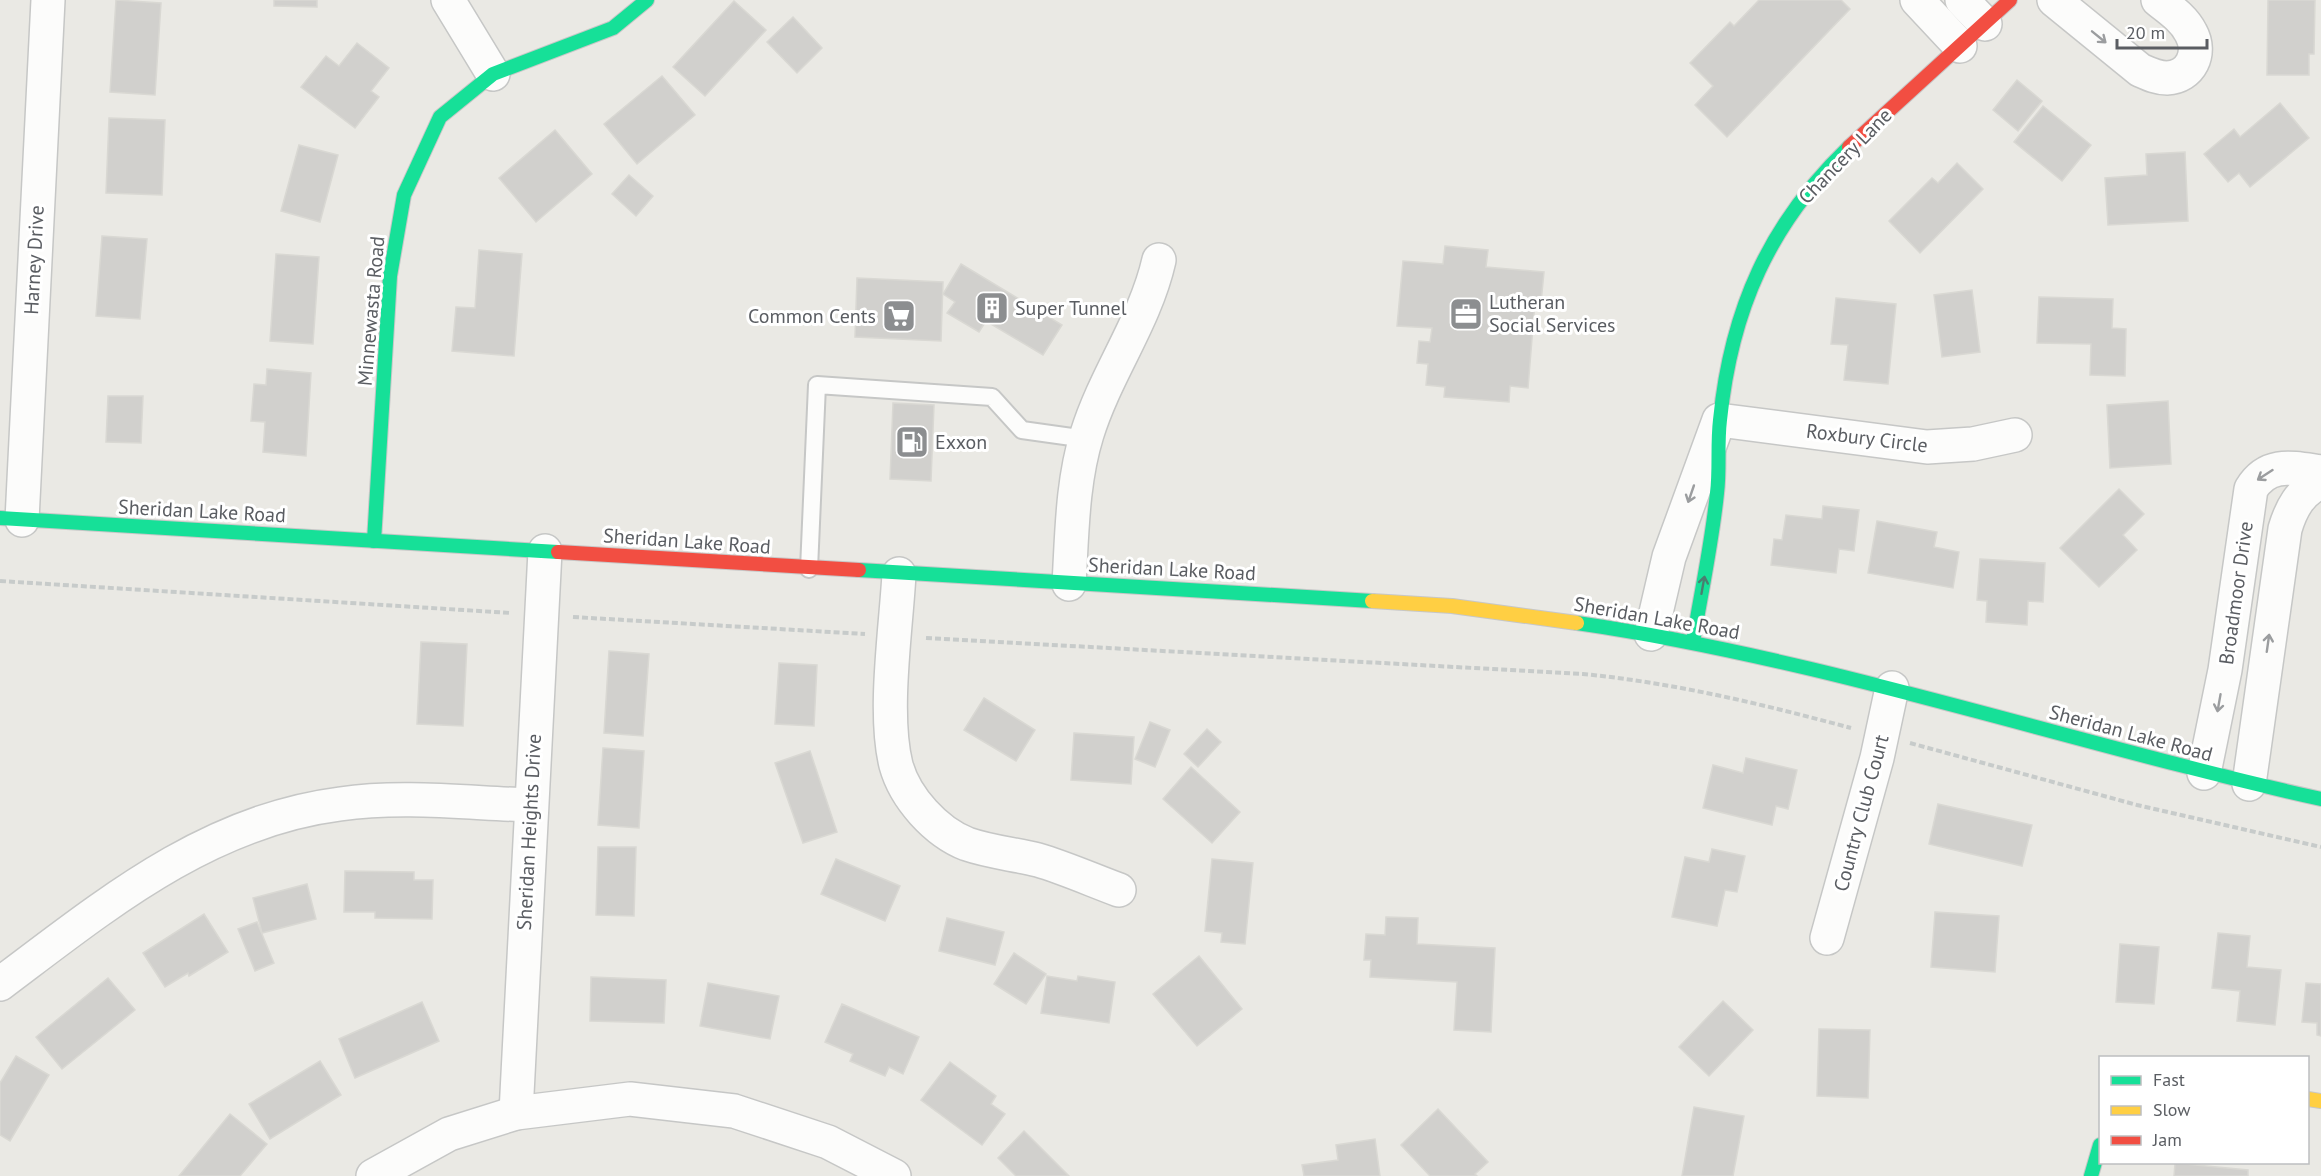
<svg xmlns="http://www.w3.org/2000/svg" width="2321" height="1176" font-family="'PT Sans',sans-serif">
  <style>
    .building { fill: #d1d0cd; stroke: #d9d8d3; stroke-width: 1.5 }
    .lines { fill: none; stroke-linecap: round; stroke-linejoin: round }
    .lane-casing { stroke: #c6c7c6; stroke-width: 20 }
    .street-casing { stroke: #c6c7c6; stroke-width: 36 }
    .fast-casing { stroke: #c7c7c7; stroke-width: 16 }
    .slow-casing { stroke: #c7c7c7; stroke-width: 16 }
    .jam-casing { stroke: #c7c7c7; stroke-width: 16 }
    .path { stroke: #c7cbca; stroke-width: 4; stroke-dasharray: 6 3; stroke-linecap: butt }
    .lane { stroke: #fcfcfb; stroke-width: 16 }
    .street { stroke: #fcfcfb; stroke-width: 33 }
    .fast { stroke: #16e098; stroke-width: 14 }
    .slow { stroke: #ffcf43; stroke-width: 14 }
    .jam { stroke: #f24e42; stroke-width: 14 }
    .oneway { stroke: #9b9d9f }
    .oneway2 { stroke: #497e70 }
    .labels { text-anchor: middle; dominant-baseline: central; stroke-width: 6; stroke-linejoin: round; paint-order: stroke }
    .street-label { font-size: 20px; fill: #5a5d62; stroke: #fff }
    .poi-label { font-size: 20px; fill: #5a5d62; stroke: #fff; text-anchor: start }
  </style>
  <rect width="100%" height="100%" fill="#eae9e4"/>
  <!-- building -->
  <g class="building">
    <polygon points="116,0 161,3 155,95 110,92"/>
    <polygon points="274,0 317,0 317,7 274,6"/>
    <polygon points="1759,0 1841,0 1850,9 1727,137 1695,105 1713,86 1690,63 1730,22 1734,26"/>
    <polygon points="2268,0 2315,0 2314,54 2309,54 2309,75 2267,75"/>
    <polygon points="734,1 766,30 705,96 673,67"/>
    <polygon points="793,17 822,48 797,73 767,42"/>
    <polygon points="357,43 389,68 371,91 379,97 355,128 301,87 326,56 339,66"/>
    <polygon points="662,76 695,115 637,164 604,124"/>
    <polygon points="2017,80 2042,101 2018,131 1993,110"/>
    <polygon points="2280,103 2309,138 2250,187 2239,173 2228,182 2204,154 2234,129 2240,137"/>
    <polygon points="2043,106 2091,145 2062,181 2014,142"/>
    <polygon points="109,118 165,120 162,195 106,193"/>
    <polygon points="555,130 592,174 536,222 499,178"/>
    <polygon points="299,145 338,155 320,222 281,211"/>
    <polygon points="2185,152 2188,221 2108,225 2105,178 2147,175 2146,154"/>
    <polygon points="1957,163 1983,189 1920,253 1889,221 1932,178 1938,183"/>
    <polygon points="629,175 653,196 636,216 612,194"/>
    <polygon points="102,236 147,239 140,319 96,316"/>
    <polygon points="1445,246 1488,250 1486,267 1544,272 1541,303 1535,302 1528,388 1510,386 1509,402 1444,397 1445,387 1426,385 1428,364 1417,363 1419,341 1430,342 1432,328 1397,326 1403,261 1443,264"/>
    <polygon points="479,250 522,254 514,356 452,351 456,307 475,308"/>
    <polygon points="276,254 319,257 313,344 270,341"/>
    <polygon points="961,264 1062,325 1043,355 986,321 979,332 947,313 955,302 943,294"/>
    <polygon points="857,278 943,282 941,341 855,337"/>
    <polygon points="1972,290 1980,352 1942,357 1934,295"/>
    <polygon points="2039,297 2113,299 2112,328 2126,329 2125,376 2090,375 2091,344 2037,343"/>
    <polygon points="1836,298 1896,304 1888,384 1844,380 1848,345 1831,344"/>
    <polygon points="267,369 311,373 306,456 263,452 265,422 251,421 254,384 266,385"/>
    <polygon points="108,396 143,396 141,443 106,442"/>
    <polygon points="2168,401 2171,464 2110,468 2107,405"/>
    <polygon points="893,403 934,405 931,481 890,479"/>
    <polygon points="2119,489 2144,514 2123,535 2137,550 2099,587 2060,548"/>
    <polygon points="1823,506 1859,510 1854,551 1839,549 1836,573 1771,565 1774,539 1782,540 1786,515 1822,519"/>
    <polygon points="1877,521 1937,532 1934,547 1959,552 1953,588 1868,573"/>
    <polygon points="1980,559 2045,563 2043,602 2028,601 2027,625 1986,622 1987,601 1977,600"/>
    <polygon points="421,642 467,644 463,726 417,724"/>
    <polygon points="609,651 649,654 643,736 604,733"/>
    <polygon points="779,663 817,665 814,726 775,724"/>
    <polygon points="984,698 1035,730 1016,761 964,730"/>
    <polygon points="1150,722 1170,730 1155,767 1135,759"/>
    <polygon points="1207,729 1221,742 1198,767 1184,754"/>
    <polygon points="1074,733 1134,737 1131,784 1071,780"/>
    <polygon points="603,748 644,751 639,828 598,825"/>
    <polygon points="810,751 837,832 803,843 775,763"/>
    <polygon points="1746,758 1797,770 1788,809 1776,806 1772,825 1703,808 1713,765 1743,773"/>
    <polygon points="1191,767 1240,812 1212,843 1163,799"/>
    <polygon points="1938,804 2032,825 2022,866 1929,844"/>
    <polygon points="598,847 636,847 634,916 596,915"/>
    <polygon points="1712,849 1745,856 1737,892 1725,890 1717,926 1672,917 1685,857 1709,862"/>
    <polygon points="836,859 900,886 885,921 821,894"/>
    <polygon points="1212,859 1253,863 1245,944 1221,942 1222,933 1205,931"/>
    <polygon points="345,871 414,872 414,880 433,880 432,919 375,918 375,912 344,912"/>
    <polygon points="307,884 316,919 262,933 253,898"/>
    <polygon points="1935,912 1999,916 1995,972 1931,967"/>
    <polygon points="204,914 228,952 189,976 188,973 165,987 143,953"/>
    <polygon points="1386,917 1418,918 1417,944 1495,948 1491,1032 1454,1030 1457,982 1370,977 1371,960 1364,960 1366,934 1385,935"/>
    <polygon points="947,918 1004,932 995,965 939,951"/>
    <polygon points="257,922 274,963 255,971 238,929"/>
    <polygon points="2218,933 2250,936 2247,967 2281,970 2275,1025 2237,1021 2240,991 2212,988"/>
    <polygon points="2120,944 2159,947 2154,1004 2116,1002"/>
    <polygon points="1014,953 1046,974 1026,1004 994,984"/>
    <polygon points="1199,956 1242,1009 1197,1046 1153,994"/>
    <polygon points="1047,976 1077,981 1078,976 1115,982 1109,1023 1041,1013"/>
    <polygon points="591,977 666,980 664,1023 590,1021"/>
    <polygon points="108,978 135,1010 62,1069 36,1037"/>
    <polygon points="708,983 779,996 770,1039 700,1026"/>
    <polygon points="2306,983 2321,984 2321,1036 2317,1035 2317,1023 2302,1022"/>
    <polygon points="1723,1001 1753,1030 1709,1076 1679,1047"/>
    <polygon points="422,1002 439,1041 355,1078 339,1039"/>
    <polygon points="842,1004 919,1037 903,1074 889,1067 885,1076 850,1061 853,1054 825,1042"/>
    <polygon points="1819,1029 1870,1030 1868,1098 1817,1096"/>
    <polygon points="16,1056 49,1075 10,1141 0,1135 0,1083"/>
    <polygon points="320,1061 341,1095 270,1139 249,1104"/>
    <polygon points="950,1062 996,1096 991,1104 1005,1114 982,1145 921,1100"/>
    <polygon points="1694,1107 1744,1116 1733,1176 1682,1176"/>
    <polygon points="1438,1109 1488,1162 1475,1174 1477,1176 1430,1176 1401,1145"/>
    <polygon points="230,1114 267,1144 240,1176 179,1176"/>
    <polygon points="1024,1131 1069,1176 1016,1176 998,1158"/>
    <polygon points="1375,1139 1380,1176 1304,1176 1302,1165 1338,1160 1336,1145"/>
    <polygon points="2175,1163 2248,1170 2248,1176 2174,1176"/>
  </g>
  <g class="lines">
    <!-- lane casing -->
    <g class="lane-casing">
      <polyline id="lane" points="809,569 817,385 992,397 1022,430 1086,439"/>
    </g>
    <!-- street casing -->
    <g class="street-casing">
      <g id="street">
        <polyline points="448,0 493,74"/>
        <polyline points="1917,0 1960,46"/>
        <polyline points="1962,0 1985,24"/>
        <path d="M 2054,0 L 2140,70 C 2149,74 2157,78 2167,78 C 2191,77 2202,53 2191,33 C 2184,19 2171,10 2158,0"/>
        <polyline points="22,520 48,0"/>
        <path d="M 899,574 C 896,629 883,713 896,765 C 905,798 936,832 967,844 C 990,852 1014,854 1038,860 C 1065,868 1092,880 1119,890"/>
        <path d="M 1069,584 C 1072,534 1072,482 1087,434 C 1106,373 1145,322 1159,260"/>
        <polyline points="1651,634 1669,557 1719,420 1927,447 1973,444 2015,435"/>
        <path d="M 2204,773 L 2225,670 L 2251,489 C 2268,461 2293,468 2321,472"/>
        <path d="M 2249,784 L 2285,529 C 2291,509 2300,491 2321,482"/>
        <polyline points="1827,938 1877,758 1892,688"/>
        <path d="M 0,984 C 104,906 206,821 340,804 C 402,795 468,803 530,805"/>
        <polyline points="516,1113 545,551"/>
        <polyline points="373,1176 449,1134 516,1113 630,1099 734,1111 828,1142 894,1176"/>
      </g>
    </g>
    <!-- fast casing -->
    <g class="fast-casing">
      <g id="fast">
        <polyline points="0,518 558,552"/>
        <polyline points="374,541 390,276 404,195 440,117 493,74 613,28 647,0"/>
        <polyline points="859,570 1372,601"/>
        <path d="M 1577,623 C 1830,660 2072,744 2321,799"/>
        <path d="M 1693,642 C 1701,593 1712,543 1717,493 C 1720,469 1717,445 1720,420 C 1731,310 1769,224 1849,147"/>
        <polyline points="2091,1176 2100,1145"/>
      </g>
    </g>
    <!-- slow casing -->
    <g class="slow-casing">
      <g id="slow">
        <polyline points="1372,601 1452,606 1577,623"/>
        <polyline points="2308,1099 2321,1101"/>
      </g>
    </g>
    <!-- jam casing -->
    <g class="jam-casing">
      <g id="jam">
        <polyline points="1849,147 2010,0"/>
        <polyline points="558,552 859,570"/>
      </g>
    </g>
    <!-- path -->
    <g class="path">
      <polyline points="0,581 511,613"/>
      <polyline points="573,617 865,634"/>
      <path d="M 926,638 L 1583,674 C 1675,683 1762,704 1851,728"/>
      <polyline points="1910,743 2137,805 2321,847"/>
    </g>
    <!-- lane -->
    <use href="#lane" class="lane"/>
    <!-- street -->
    <use href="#street" class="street"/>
    <!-- fast -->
    <use href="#fast" class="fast"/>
    <!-- slow -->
    <use href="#slow" class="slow"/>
    <!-- jam -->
    <use href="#jam" class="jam"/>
  </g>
  <!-- one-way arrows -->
  <defs><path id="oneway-shaft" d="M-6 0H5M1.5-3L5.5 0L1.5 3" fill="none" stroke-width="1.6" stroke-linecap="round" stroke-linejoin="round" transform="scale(1.5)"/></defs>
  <g class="oneway">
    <use href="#oneway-shaft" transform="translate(2099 37) rotate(39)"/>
    <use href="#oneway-shaft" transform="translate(2265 475) rotate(147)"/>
    <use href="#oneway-shaft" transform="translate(1691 494) rotate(109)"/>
    <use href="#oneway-shaft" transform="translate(2268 643) rotate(-82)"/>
    <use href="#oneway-shaft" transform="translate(2219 703) rotate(100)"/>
  </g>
  <use class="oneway2" href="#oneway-shaft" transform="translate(1703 585) rotate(-80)"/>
  <!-- icons -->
  <defs>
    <g id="building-square" transform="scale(1.725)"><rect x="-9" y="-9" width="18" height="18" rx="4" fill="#8c8e90" stroke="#fff"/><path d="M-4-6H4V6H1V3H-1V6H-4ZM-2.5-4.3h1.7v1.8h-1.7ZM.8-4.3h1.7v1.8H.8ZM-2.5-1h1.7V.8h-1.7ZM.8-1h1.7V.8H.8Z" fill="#fff"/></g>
    <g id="office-square" transform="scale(1.725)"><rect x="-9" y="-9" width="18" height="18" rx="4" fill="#8c8e90" stroke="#fff"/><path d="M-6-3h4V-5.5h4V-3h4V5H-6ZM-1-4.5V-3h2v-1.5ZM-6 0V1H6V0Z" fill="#fff"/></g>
    <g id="supermarket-square" transform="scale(1.725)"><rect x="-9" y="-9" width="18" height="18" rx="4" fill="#8c8e90" stroke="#fff"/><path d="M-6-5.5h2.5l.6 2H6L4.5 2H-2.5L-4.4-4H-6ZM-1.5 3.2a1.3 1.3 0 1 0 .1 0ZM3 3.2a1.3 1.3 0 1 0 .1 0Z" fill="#fff"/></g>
    <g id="fuel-square" transform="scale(1.725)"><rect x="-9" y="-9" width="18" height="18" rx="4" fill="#8c8e90" stroke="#fff"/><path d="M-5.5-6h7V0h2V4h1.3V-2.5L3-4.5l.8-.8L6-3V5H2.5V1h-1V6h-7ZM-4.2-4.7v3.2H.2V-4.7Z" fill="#fff"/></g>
  </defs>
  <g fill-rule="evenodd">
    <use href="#building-square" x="992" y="308"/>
    <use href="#office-square" x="1466" y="314"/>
    <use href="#supermarket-square" x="899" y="316"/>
    <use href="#fuel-square" x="912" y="442"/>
  </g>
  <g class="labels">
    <!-- street labels -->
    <g class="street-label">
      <text transform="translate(1845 156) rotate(-46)">Chancery Lane</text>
      <text transform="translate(34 260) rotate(-87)">Harney Drive</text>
      <text transform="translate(371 311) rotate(-85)">Minnewasta Road</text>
      <text transform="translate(1867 438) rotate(7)">Roxbury Circle</text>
      <text transform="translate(202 511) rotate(3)">Sheridan Lake Road</text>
      <text transform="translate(687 541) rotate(4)">Sheridan Lake Road</text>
      <text transform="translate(1172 569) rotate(3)">Sheridan Lake Road</text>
      <text transform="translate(2236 593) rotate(-82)">Broadmoor Drive</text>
      <text transform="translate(1657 618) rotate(10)">Sheridan Lake Road</text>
      <text transform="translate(2131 733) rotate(15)">Sheridan Lake Road</text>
      <text transform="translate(1861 813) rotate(-75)">Country Club Court</text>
      <text transform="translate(529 832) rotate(-87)">Sheridan Heights Drive</text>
    </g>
    <!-- poi labels -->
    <g class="poi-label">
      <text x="1489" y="302">Lutheran<tspan x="1489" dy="23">Social Services</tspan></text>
      <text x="1015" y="308">Super Tunnel</text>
      <text x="876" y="316" text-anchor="end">Common Cents</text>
      <text x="935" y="442">Exxon</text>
    </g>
  </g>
  <!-- legend -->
  <rect x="2099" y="1056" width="210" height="108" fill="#ffffff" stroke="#bdbec0" stroke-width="1.5"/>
  <rect x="2111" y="1076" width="30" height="9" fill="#16e098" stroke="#bdbec0" stroke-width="1.5"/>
  <text x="2153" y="1086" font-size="18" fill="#5a5d62">Fast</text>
  <rect x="2111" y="1106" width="30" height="9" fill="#ffcf43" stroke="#bdbec0" stroke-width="1.5"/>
  <text x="2153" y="1116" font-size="18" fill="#5a5d62">Slow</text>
  <rect x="2111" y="1136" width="30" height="9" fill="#f24e42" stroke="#bdbec0" stroke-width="1.5"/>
  <text x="2153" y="1146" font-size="18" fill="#5a5d62">Jam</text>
  <!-- scale -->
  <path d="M2117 39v9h90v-9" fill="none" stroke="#5a5d62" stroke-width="3"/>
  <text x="2126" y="39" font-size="18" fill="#5a5d62" stroke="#ffffff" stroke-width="4.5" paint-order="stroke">20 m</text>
</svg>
